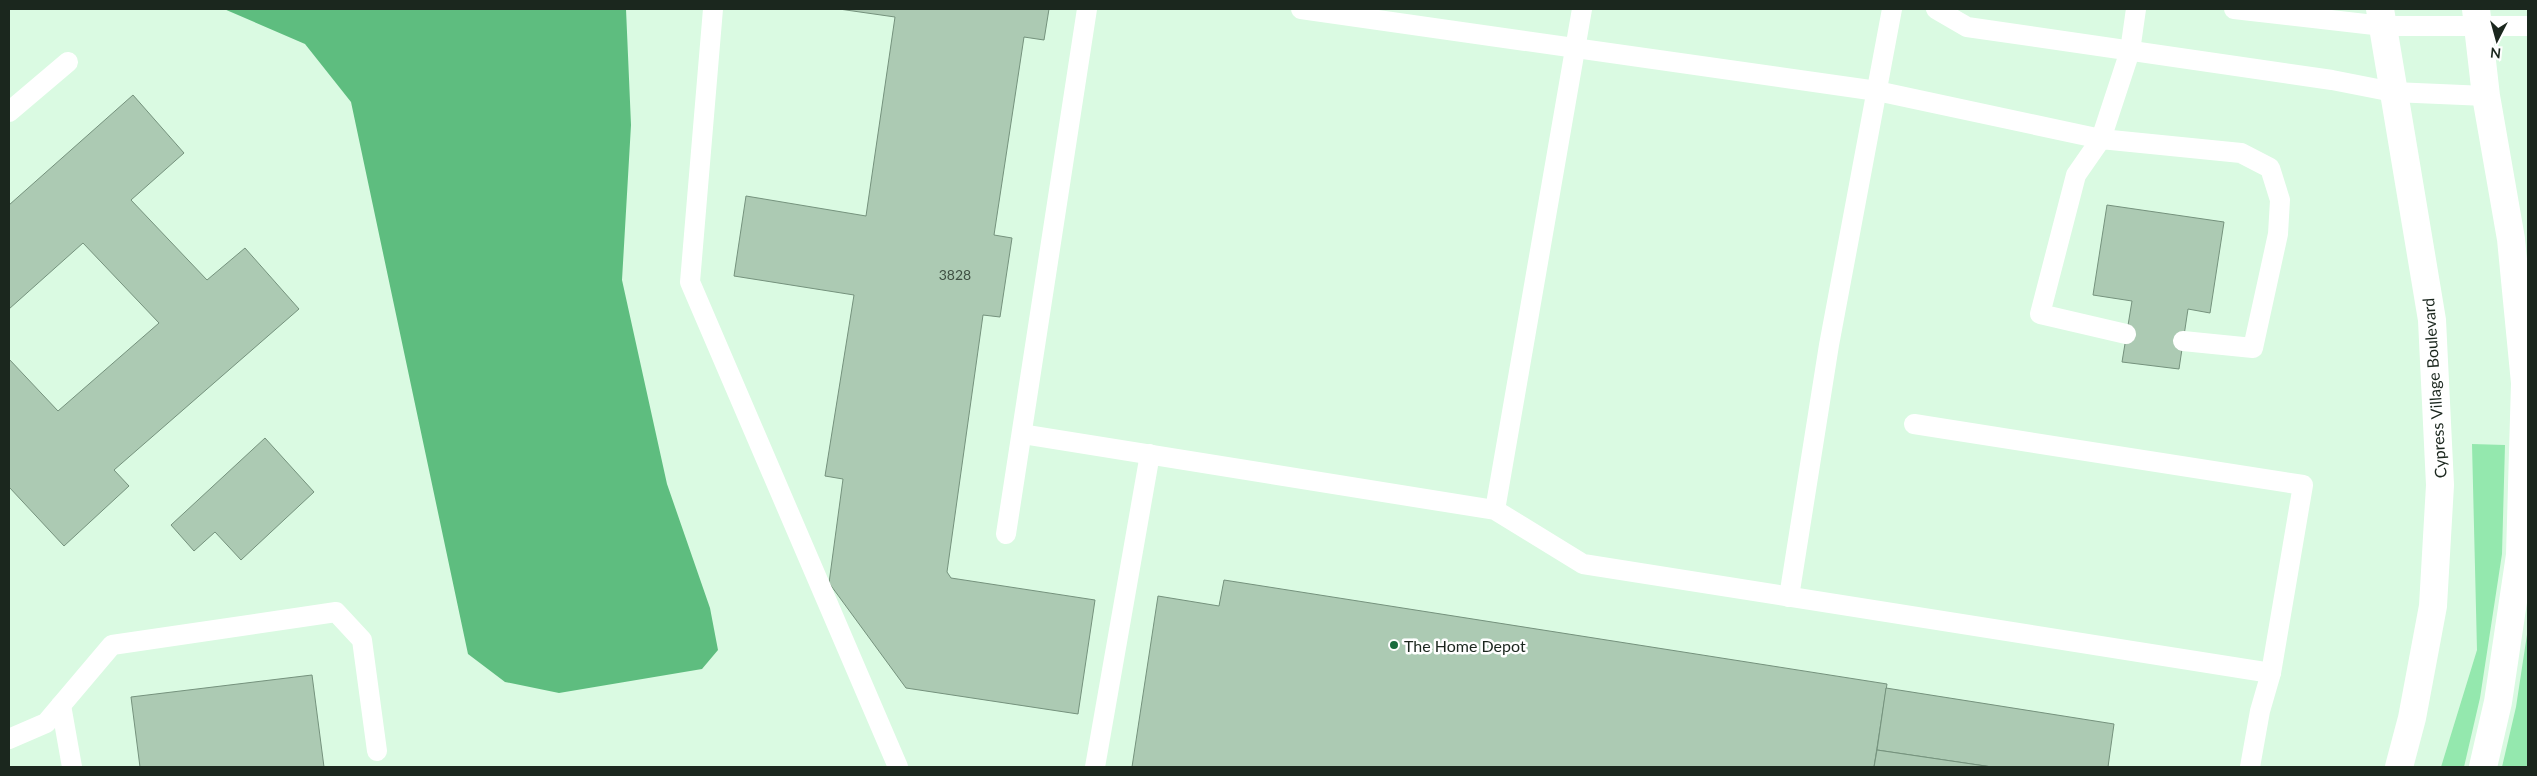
<svg xmlns="http://www.w3.org/2000/svg" width="2537" height="776" font-family="Lato,sans-serif">
  <style>
    .green { fill: #94e8ae }
    .water { fill: #5ebd7f }
    .building { fill: #accab3; stroke: #75927d }
    .lines { fill: none; stroke-linecap: round; stroke-linejoin: round }
    .lane { stroke: #fff; stroke-width: 20 }
    .secondary { stroke: #fff; stroke-width: 28 }
    .poi-dot { fill: #196b3c; stroke: #fff; stroke-width: 2 }
    .labels { text-anchor: middle; dominant-baseline: central; stroke-width: 5; stroke-linejoin: round; paint-order: stroke }
    .number-label { font-size: 14px; fill: #3f5043 }
    .street-label { font-size: 16px; fill: #1b271e; stroke: #fff }
    .poi-label { font-size: 16px; fill: #1b271e; stroke: #fff; text-anchor: start }
  </style>
  <rect width="100%" height="100%" fill="#dafae2"/>
  <!-- green -->
  <g class="green">
    <polygon points="2472,444 2505,445 2502,554 2480,698 2464,767 2441,767 2477,650"/>
    <polygon points="2528,628 2528,767 2502,767 2516,707"/>
  </g>
  <!-- water -->
  <polygon class="water" points="224,9 626,9 631,125 622,280 667,484 710,608 718,650 702,669 559,693 505,682 468,654 351,102 305,44"/>
  <!-- building -->
  <g class="building">
    <polygon points="839,9 1049,9 1044,40 1024,37 994,235 1012,238 1000,317 983,315 947,572 951,578 1095,600 1078,714 906,688 829,583 843,479 825,476 854,295 734,276 746,196 866,216 895,17"/>
    <polygon points="133,95 184,153 131,200 207,280 245,248 299,309 114,470 129,486 64,546 9,487 9,359 58,411 159,323 83,243 9,309 9,205"/>
    <polygon points="2107,205 2224,222 2210,313 2188,309 2179,369 2122,362 2132,301 2093,295"/>
    <polygon points="265,438 314,492 241,560 215,532 194,551 171,525"/>
    <polygon points="1224,580 1887,684 1874,767 1132,767 1158,596 1219,606"/>
    <polygon points="312,675 324,767 140,767 131,697"/>
    <polygon points="1886,688 2114,724 2108,767 1992,767 1877,750"/>
    <polygon points="1877,750 1992,767 1874,767"/>
  </g>
  <g class="lines">
    <!-- lane -->
    <g class="lane">
      <polyline points="713,9 690,282 898,767"/>
      <polyline points="1301,9 1877,91 2101,139 2130,51 2136,9"/>
      <polyline points="1936,9 1967,27 2332,80 2393,92 2486,96"/>
      <polyline points="2234,9 2383,26 2528,26"/>
      <polyline points="9,112 68,62"/>
      <polyline points="2126,334 2040,314 2076,175 2101,139 2241,153 2270,168 2280,200 2278,234 2253,348 2183,341"/>
      <polyline points="1914,424 2303,485 2271,673 2260,711 2250,767"/>
      <polyline points="1022,434 1495,510 1583,564 2271,673"/>
      <polyline points="1495,510 1582,9"/>
      <polyline points="1006,534 1087,9"/>
      <polyline points="1789,597 1829,345 1892,9"/>
      <polyline points="61,705 72,767"/>
      <polyline points="9,739 46,723 112,645 336,612 362,640 377,751"/>
      <polyline points="1095,767 1150,454"/>
    </g>
    <!-- secondary -->
    <g class="secondary">
      <polyline points="2380,9 2432,320 2440,485 2433,606 2412,718 2399,767"/>
      <polyline points="2476,9 2486,96 2511,239 2525,383 2520,555 2498,702 2483,767"/>
    </g>
  </g>
  <!-- markers -->
  <circle class="poi-dot" cx="1394" cy="645" r="5"/>
  <g class="labels">
    <!-- number labels -->
    <g class="number-label">
      <text x="955" y="274">3828</text>
    </g>
    <!-- street labels -->
    <g class="street-label">
      <text transform="translate(2434 388) rotate(-94)">Cypress Village Boulevard</text>
    </g>
    <!-- poi labels -->
    <g class="poi-label">
      <text x="1404" y="645">The Home Depot</text>
    </g>
  </g>
  <!-- border -->
  <rect width="2537" height="776" fill="none" stroke="#1b271e" stroke-width="20"/>
  <!-- north arrow -->
  <g transform="translate(2497 40) rotate(186)" stroke="#ffffff" stroke-width="4" paint-order="stroke">
  <path d="M0-4L9 19L0 12L-9 19Z" fill="#1b271e"/>
  <text y="-8" font-size="14" font-weight="bold" text-anchor="middle" fill="#1b271e">N</text>
  </g>
</svg>
